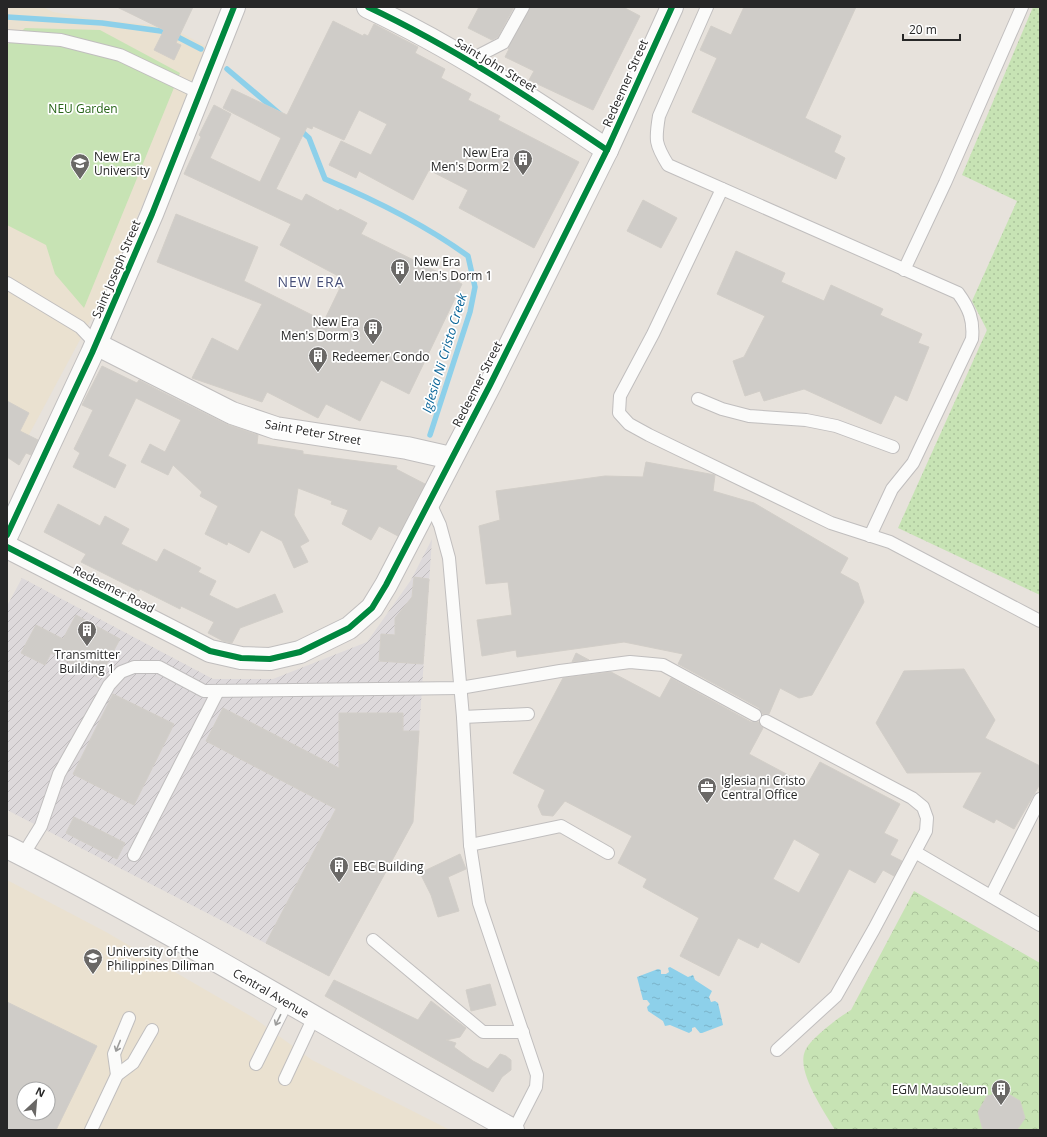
<svg xmlns="http://www.w3.org/2000/svg" width="1047" height="1137" font-family="'Open Sans',sans-serif">
  <style>
    .industrial { fill: url(#industrial-furrows) }
    .education { fill: #eae1d0; fill-rule: evenodd }
    .grass { fill: url(#grass-dots) }
    .park { fill: url(#park-crowns) }
    .garden { fill: #c7e3b4 }
    .water { fill: url(#water-ripples) }
    .lines { fill: none; stroke-linecap: round; stroke-linejoin: round }
    .stream { stroke: #8dd0ea; stroke-width: 5.5 }
    .building { fill: #cfccc8; stroke: #d2cec8; fill-rule: evenodd }
    .service-casing { stroke: #c0bebe; stroke-width: 14 }
    .minor-casing { stroke: #c0bebe; stroke-width: 24 }
    .secondary-casing { stroke: #c0bebe; stroke-width: 24 }
    .service { stroke: #fbfbfa; stroke-width: 12 }
    .minor { stroke: #fbfbfa; stroke-width: 22 }
    .secondary { stroke: #fbfbfa; stroke-width: 22 }
    .cycleway-casing { stroke: #fff; stroke-width: 8 }
    .cycleway { stroke: #00873e; stroke-width: 6 }
    .oneway { stroke: #9c9c9b }
    .labels { text-anchor: middle; dominant-baseline: central; stroke-width: 3.5; stroke-linejoin: round; paint-order: stroke }
    .street-label { font-size: 12px; fill: #272727; stroke: #fff }
    .park-label { font-size: 12px; fill: #266417; stroke: #fff }
    .poi-label { font-size: 12px; fill: #272727; stroke: #fff; text-anchor: start }
    .water-label { font-size: 13px; font-style: italic; fill: #0a6598; stroke: #fff }
    .quarter-label { font-size: 14px; letter-spacing: 1px; fill: #474f78; stroke: #fff }
  </style>
  <defs>
    <pattern id="industrial-furrows" width="10" height="10" patternUnits="userSpaceOnUse"><rect width="10" height="10" fill="#ddd9db"/><path d="M-1 1l2-2M0 10L10 0M9 11l2-2" fill="none" stroke="#bebabc"/></pattern>
    <pattern id="grass-dots" width="8" height="8" patternUnits="userSpaceOnUse"><rect width="8" height="8" fill="#c7e3b4"/><path d="M2 2h.1M6 6h.1" fill="none" stroke="#abc39b" stroke-width="1.8" stroke-linecap="round"/></pattern>
    <pattern id="park-crowns" width="20" height="18" patternUnits="userSpaceOnUse"><rect width="20" height="18" fill="#c7e3b4"/><path d="M2 6a3 3 0 1 1 6 0M12 15a3 3 0 1 1 6 0" fill="none" stroke="#abc39b"/></pattern>
    <pattern id="water-ripples" width="26" height="14" patternUnits="userSpaceOnUse"><rect width="26" height="14" fill="#8dd0ea"/><path d="M2 4q2-2 4 0t4 0M15 11q2-2 4 0t4 0" fill="none" stroke="#7ab3c9"/></pattern>
  </defs>
  <rect width="100%" height="100%" fill="#e7e2dc"/>
  <!-- industrial -->
  <polygon class="industrial" points="432,539 413,822 329,976 7,810 7,606 22,578 213,679 273,679 367,642 411,580"/>
  <!-- education -->
  <g class="education">
    <polygon points="7,7 43,7 53,12 94,19 170,27 211,49 96,310 17,457 7,451"/>
    <path d="M 7,880 L 106,932 L 254,1018 L 312,1060 L 450,1130 L 7,1130 ZM 24,1089 L 48,1089 L 48,1113 L 24,1113 Z"/>
  </g>
  <!-- grass -->
  <polygon class="grass" points="1033,7 1040,7 1040,595 898,528 987,330 972,301 1017,201 962,175"/>
  <!-- park -->
  <path class="park" d="M 914,891 L 1040,963 L 1040,1130 L 835,1130 C 825,1112 796,1072 805,1051 C 810,1039 839,1017 851,1010 Z"/>
  <!-- garden -->
  <polygon class="garden" points="25,28 100,30 180,73 84,308 55,274 46,245 7,225 7,45"/>
  <!-- water -->
  <polygon class="water" points="670,967 688,977 693,975 695,980 712,991 709,997 711,1002 715,1001 718,1003 723,1025 702,1033 700,1033 695,1027 692,1028 692,1031 689,1033 670,1025 665,1026 663,1021 648,1011 647,1007 650,1004 647,1000 643,1000 637,977 658,969 661,970 661,974 666,974 669,972 668,968"/>
  <g class="lines">
    <!-- stream -->
    <g class="stream">
      <polyline points="7,17 102,23 168,32 201,49"/>
      <polyline points="227,69 280,114"/>
      <path d="M 299,129 L 309,138 L 325,179 C 375,200 424,224 468,256 L 475,287 L 470,312 L 430,435"/>
    </g>
  </g>
  <!-- building -->
  <g class="building">
    <polygon points="117,7 193,7 176,43 181,45 174,60 154,50 164,30"/>
    <polygon points="479,7 514,7 498,37 492,40 468,28"/>
    <polygon points="530,7 623,7 640,16 593,110 529,80 534,71 505,57 509,49 508,48"/>
    <polygon points="744,7 856,7 805,118 841,136 834,152 845,158 836,179 692,112 717,58 700,50 711,26 731,35"/>
    <polygon points="333,21 363,36 364,34 368,36 374,24 418,47 415,53 445,69 441,78 471,94 468,100 500,116 498,120 579,162 534,248 459,208 468,190 429,170 413,200 359,171 356,178 329,165 341,141 371,155 387,124 359,110 344,140 313,126 312,129 307,127 276,189 302,201 306,194 338,211 340,209 367,223 361,234 462,284 409,394 381,380 360,421 326,404 318,418 267,392 262,402 192,378 212,338 238,351 262,304 157,262 176,214 258,247 244,281 324,321 340,288 338,287 342,278 280,245 291,224 184,174 201,137 199,135 214,105 231,114 210,158 260,182 281,138 223,108 232,89 287,115"/>
    <polygon points="643,200 677,218 661,248 627,231"/>
    <polygon points="736,251 785,273 781,282 824,301 831,285 883,309 880,315 922,334 918,343 929,347 907,401 895,395 881,424 804,389 764,401 760,391 745,396 733,361 744,357 765,316 717,294"/>
    <polygon points="102,366 137,383 139,380 158,390 226,424 258,435 257,444 303,451 303,454 397,466 396,469 425,484 398,536 379,526 371,540 342,524 348,510 331,504 332,501 298,488 294,515 309,541 300,546 308,562 294,568 282,541 261,530 249,553 228,542 227,545 205,534 218,506 200,496 202,492 173,465 168,475 141,462 150,444 165,452 181,420 136,398 108,456 126,465 115,488 73,467 80,453 74,449 93,410 82,405"/>
    <polygon points="7,401 29,413 20,431 38,440 31,455 26,453 19,465 7,457"/>
    <polygon points="646,462 715,475 713,491 754,503 848,558 840,573 858,583 864,602 812,695 799,698 780,688 769,714 762,714 759,708 678,664 683,654 624,642 517,657 516,650 482,656 477,620 512,615 508,582 486,584 479,526 500,520 496,491 605,476 643,477"/>
    <polygon points="58,504 100,526 105,516 129,529 121,544 157,562 164,549 201,568 198,572 216,581 209,595 237,609 275,594 283,612 240,628 232,643 223,641 208,633 214,622 181,606 180,609 140,589 139,591 81,562 86,554 44,532"/>
    <polygon points="414,577 429,579 423,664 379,661 381,634 395,635 395,618 412,597"/>
    <polygon points="76,615 120,639 99,678 51,653 45,665 21,653 36,625 63,639"/>
    <polygon points="576,653 589,660 572,662"/>
    <polygon points="964,669 995,720 985,738 1040,766 1040,784 1014,829 996,819 994,823 963,807 982,772 907,773 876,723 904,671"/>
    <path d="M 611,672 L 660,698 L 671,678 L 751,722 L 759,722 L 763,728 L 749,754 L 807,785 L 820,762 L 900,804 L 884,833 L 898,840 L 890,855 L 902,861 L 894,876 L 883,870 L 875,883 L 849,869 L 799,963 L 761,942 L 758,948 L 738,938 L 719,976 L 680,956 L 699,918 L 643,887 L 647,879 L 618,863 L 632,836 L 565,801 L 553,816 L 542,815 L 538,806 L 545,790 L 513,773 L 563,678 ZM 794,839 L 820,854 L 799,893 L 773,879 Z"/>
    <polygon points="113,694 174,724 134,805 73,774"/>
    <polygon points="223,708 339,768 339,713 403,713 403,731 419,731 413,822 329,976 266,943 336,809 206,741"/>
    <polygon points="74,817 125,843 117,859 66,833"/>
    <polygon points="460,854 466,869 448,877 459,911 438,917 431,895 420,873"/>
    <polygon points="334,980 418,1020 431,1001 466,1028 460,1037 446,1040 456,1043 454,1047 473,1061 488,1069 500,1054 506,1056 511,1060 511,1070 502,1077 493,1092 325,996"/>
    <polygon points="490,984 496,1005 471,1011 466,990"/>
    <path d="M 7,1002 L 97,1046 L 56,1130 L 7,1130 ZM 24,1089 L 48,1089 L 48,1113 L 24,1113 Z"/>
    <polygon points="1005,1092 1020,1101 1025,1118 1017,1130 983,1130 978,1112 987,1096"/>
  </g>
  <g class="lines">
    <!-- service casing -->
    <g class="service-casing">
      <g id="service">
        <path d="M 707,7 L 659,116 C 655,140 655,144 668,165 L 958,293 C 969,308 974,320 972,339 L 913,463 L 892,489 L 870,536"/>
        <polyline points="7,36 61,40 120,55 200,93"/>
        <polyline points="470,60 503,43 523,7"/>
        <polyline points="722,189 653,334 620,396 619,413 629,424 649,435 831,523 890,542 1040,621"/>
        <polyline points="904,270 945,183 1022,7"/>
        <polyline points="7,283 80,327 96,344"/>
        <polyline points="698,399 722,409 749,416 806,420 836,426 893,447"/>
        <polyline points="429,501 440,525 449,558 463,717 470,845 479,903 537,1075 536,1087 514,1130"/>
        <polyline points="463,717 528,714"/>
        <polyline points="766,721 912,798 923,807 927,818 926,831 874,929 836,996 777,1050"/>
        <polyline points="470,845 561,826 608,853"/>
        <polyline points="915,852 1040,925"/>
        <polyline points="23,855 41,826 59,774 109,685 121,672 134,667 159,667 204,691 460,688 560,671 630,662 663,665 755,715"/>
        <polyline points="134,855 218,691"/>
        <polyline points="991,896 1040,799"/>
        <polyline points="373,940 483,1032 523,1032"/>
        <polyline points="256,1064 287,1002"/>
        <polyline points="117,1075 114,1054 129,1018"/>
        <polyline points="285,1079 314,1017"/>
        <polyline points="91,1130 117,1075 133,1063 152,1030"/>
      </g>
    </g>
    <!-- minor casing -->
    <g class="minor-casing">
      <g id="minor">
        <path d="M 368,7 C 453,47 530,98 607,150"/>
        <polyline points="96,344 232,413 276,428 407,448 451,458"/>
        <polyline points="7,535 92,353 152,214 234,7"/>
        <polyline points="7,547 210,651 241,658 270,659 300,652 349,628 372,608 386,585 490,385 607,150 672,7"/>
      </g>
    </g>
    <!-- secondary casing -->
    <g class="secondary-casing">
      <path id="secondary" d="M 7,847 C 179,934 344,1037 513,1130"/>
    </g>
    <!-- service -->
    <use href="#service" class="service"/>
    <!-- minor -->
    <use href="#minor" class="minor"/>
    <!-- secondary -->
    <use href="#secondary" class="secondary"/>
    <!-- cycleway casing -->
    <g class="cycleway-casing">
      <g id="cycleway">
        <path d="M 368,7 C 453,47 530,98 607,150"/>
        <polyline points="7,535 92,353 152,214 234,7"/>
        <polyline points="7,547 210,651 241,658 270,659 300,652 349,628 372,608 386,585 490,385 607,150 672,7"/>
      </g>
    </g>
    <!-- cycleway -->
    <use href="#cycleway" class="cycleway"/>
  </g>
  <!-- one-way arrows -->
  <defs><path id="oneway-shaft" d="M-6 0H5M1.5-3L5.5 0L1.5 3" fill="none" stroke-width="1.6" stroke-linecap="round" stroke-linejoin="round"/></defs>
  <g class="oneway">
    <use href="#oneway-shaft" transform="translate(278 1020) rotate(116)"/>
    <use href="#oneway-shaft" transform="translate(118 1046) rotate(112)"/>
  </g>
  <!-- icons -->
  <defs>
    <g id="building-pin" transform="scale(1)"><path d="M0 17L-7.5 6A9.5 9.5 0 1 1 7.5 6Z" fill="#6a6866" stroke="#fff"/><path d="M-4-6H4V6H1V3H-1V6H-4ZM-2.5-4.3h1.7v1.8h-1.7ZM.8-4.3h1.7v1.8H.8ZM-2.5-1h1.7V.8h-1.7ZM.8-1h1.7V.8H.8Z" fill="#fff"/></g>
    <g id="university-pin" transform="scale(1)"><path d="M0 17L-7.5 6A9.5 9.5 0 1 1 7.5 6Z" fill="#6a6866" stroke="#fff"/><path d="M0-5L7-2L0 1L-7-2ZM-4 1L0 2.5L4 1V4Q0 6-4 4Z" fill="#fff"/></g>
    <g id="office-pin" transform="scale(1)"><path d="M0 17L-7.5 6A9.5 9.5 0 1 1 7.5 6Z" fill="#6a6866" stroke="#fff"/><path d="M-6-3h4V-5.5h4V-3h4V5H-6ZM-1-4.5V-3h2v-1.5ZM-6 0V1H6V0Z" fill="#fff"/></g>
  </defs>
  <g fill-rule="evenodd">
    <use href="#building-pin" x="523" y="159"/>
    <use href="#university-pin" x="80" y="163"/>
    <use href="#building-pin" x="400" y="268"/>
    <use href="#building-pin" x="373" y="328"/>
    <use href="#building-pin" x="318" y="356"/>
    <use href="#building-pin" x="87" y="630"/>
    <use href="#office-pin" x="707" y="787"/>
    <use href="#building-pin" x="339" y="866"/>
    <use href="#university-pin" x="93" y="958"/>
    <use href="#building-pin" x="1001" y="1089"/>
  </g>
  <g class="labels">
    <!-- street labels -->
    <g class="street-label">
      <text transform="translate(496 65) rotate(31)">Saint John Street</text>
      <text transform="translate(625 83) rotate(-66)">Redeemer Street</text>
      <text transform="translate(116 269) rotate(-67)">Saint Joseph Street</text>
      <text transform="translate(477 384) rotate(-63)">Redeemer Street</text>
      <text transform="translate(313 432) rotate(10)">Saint Peter Street</text>
      <text transform="translate(114 589) rotate(27)">Redeemer Road</text>
      <text transform="translate(271 993) rotate(30)">Central Avenue</text>
    </g>
    <!-- park labels -->
    <g class="park-label">
      <text x="83" y="108">NEU Garden</text>
    </g>
    <!-- poi labels -->
    <g class="poi-label">
      <text x="509" y="152" text-anchor="end">New Era<tspan x="509" dy="14">Men's Dorm 2</tspan></text>
      <text x="94" y="156">New Era<tspan x="94" dy="14">University</tspan></text>
      <text x="414" y="261">New Era<tspan x="414" dy="14">Men's Dorm 1</tspan></text>
      <text x="359" y="321" text-anchor="end">New Era<tspan x="359" dy="14">Men's Dorm 3</tspan></text>
      <text x="332" y="356">Redeemer Condo</text>
      <text x="87" y="654" text-anchor="middle">Transmitter<tspan x="87" dy="14">Building 1</tspan></text>
      <text x="721" y="780">Iglesia ni Cristo<tspan x="721" dy="14">Central Office</tspan></text>
      <text x="353" y="866">EBC Building</text>
      <text x="107" y="951">University of the<tspan x="107" dy="14">Philippines Diliman</tspan></text>
      <text x="987" y="1089" text-anchor="end">EGM Mausoleum</text>
    </g>
    <!-- water labels -->
    <g class="water-label">
      <text transform="translate(444 353) rotate(-73)">Iglesia Ni Cristo Creek</text>
    </g>
    <!-- quarter labels -->
    <g class="quarter-label">
      <text x="311" y="281">NEW ERA</text>
    </g>
  </g>
  <!-- border -->
  <rect width="1047" height="1137" fill="none" stroke="#272727" stroke-width="16"/>
  <!-- north arrow -->
  <g transform="translate(36 1101) rotate(26)"><circle r="19" fill="#ffffff" stroke="#a9a9a9"/>
  <path d="M0-3L7 15L0 10L-7 15Z" fill="#6a6866"/>
  <text y="-6" font-size="11" font-weight="bold" text-anchor="middle" fill="#272727">N</text>
  </g>
  <!-- scale -->
  <path d="M903 34v6h57v-6" fill="none" stroke="#272727" stroke-width="2"/>
  <text x="909" y="34" font-size="12" fill="#272727" stroke="#ffffff" stroke-width="3" paint-order="stroke">20 m</text>
</svg>
